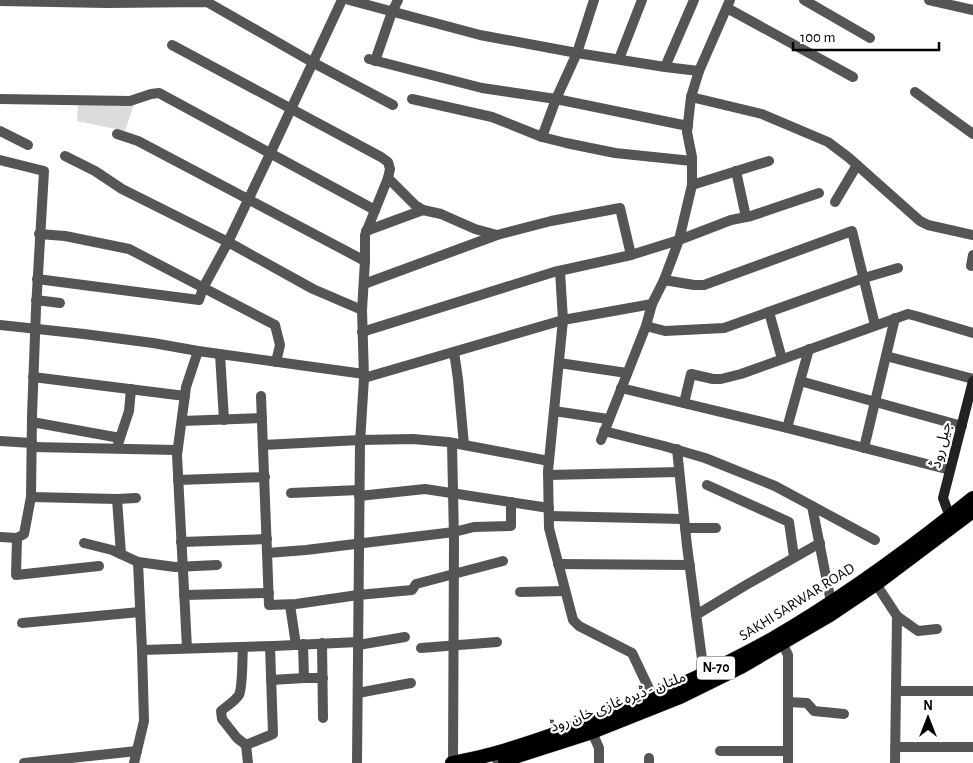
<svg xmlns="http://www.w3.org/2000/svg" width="973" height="763" font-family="'Alegreya Sans','Noto Sans Arabic',sans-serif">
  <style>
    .green { fill: #dcdcdc }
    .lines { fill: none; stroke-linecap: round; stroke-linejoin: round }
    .trunk-casing { stroke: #dbdbdb; stroke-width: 15 }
    .minor { stroke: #555; stroke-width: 10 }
    .secondary { stroke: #222; stroke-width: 10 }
    .trunk { stroke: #000; stroke-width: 14 }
    .labels { text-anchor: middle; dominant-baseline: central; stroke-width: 4.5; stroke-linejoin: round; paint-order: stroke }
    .shield { fill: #fff; stroke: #4c4c4c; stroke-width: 1 }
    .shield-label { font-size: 14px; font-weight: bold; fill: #000 }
    .street-label { font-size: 15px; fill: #000; stroke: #fff }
  </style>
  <rect width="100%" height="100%" fill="#fff"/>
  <!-- green -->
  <polygon class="green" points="78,104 134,104 125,131 77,121"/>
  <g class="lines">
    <!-- trunk casing -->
    <g class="trunk-casing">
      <g id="trunk">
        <polyline points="505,760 592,732 680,697 741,667 830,615 876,584 973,511"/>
        <path d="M 452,763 C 467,760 482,757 496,753 C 537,741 578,726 618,711 C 671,690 722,667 772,639 C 843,598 910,549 973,498"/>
      </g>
    </g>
    <!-- minor -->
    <g class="minor">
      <polyline points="349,0 480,35 577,53 665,67 699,71"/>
      <polyline points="804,0 870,38"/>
      <polyline points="929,0 973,10"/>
      <polyline points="0,1 107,3 207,2 312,62 393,105"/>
      <polyline points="727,8 853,77"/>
      <polyline points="172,45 381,157 388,162 390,169 388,178 365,235 365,261 362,310 364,378 360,443 357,763"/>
      <polyline points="369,59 482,88 556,99 688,126"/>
      <polyline points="619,59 642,0"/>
      <polyline points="375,61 392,12 398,0"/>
      <polyline points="665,67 694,0"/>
      <polyline points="915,92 973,134"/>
      <polyline points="691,97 762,114 828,142 848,157 920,221 928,225 973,235"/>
      <polyline points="0,99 130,101 151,94 159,93 375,210"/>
      <polyline points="412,99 492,117 542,137 566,143 615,153 692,161"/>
      <polyline points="0,131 28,145"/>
      <polyline points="117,134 138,141 365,261"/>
      <polyline points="542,137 556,99 577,53 594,0"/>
      <polyline points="65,156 95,171 122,189 228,242 313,289 362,310"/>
      <polyline points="0,160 44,171 36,309 32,416 31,497 24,534 17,538 0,537"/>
      <polyline points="736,171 746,217"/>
      <polyline points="388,178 415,205 423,210 441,214 475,229 497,235"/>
      <polyline points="692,185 769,161"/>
      <polyline points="835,202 857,165"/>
      <polyline points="366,231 423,210"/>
      <polyline points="39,234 65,236 129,249 275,325 280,345 276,362"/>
      <polyline points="971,266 973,255"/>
      <polyline points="560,271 563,320 548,471 549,528 573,620 579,626 632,653 653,697"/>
      <polyline points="37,279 199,300 203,288 228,242 270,154 342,0"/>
      <polyline points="664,280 694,285 704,285 852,231 875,325"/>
      <polyline points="364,284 497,235 551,221 620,208 631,255"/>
      <polyline points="36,300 60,303"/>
      <polyline points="769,312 782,359"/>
      <polyline points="0,325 84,334 153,343 198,351 364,374"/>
      <polyline points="646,326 665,331 724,328 864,278 898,268"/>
      <polyline points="362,332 554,272 631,255 679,240 731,220 751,216 819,193"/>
      <polyline points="454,352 458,379 464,445"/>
      <polyline points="220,354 224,420"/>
      <polyline points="886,356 973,379"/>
      <polyline points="559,363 627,373"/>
      <polyline points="33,377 185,396"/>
      <polyline points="364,378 563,320 652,304"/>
      <polyline points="800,381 962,426"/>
      <polyline points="621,388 787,428 950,470"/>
      <polyline points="261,396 269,605 296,604 358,595 412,590 416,584 503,561"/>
      <polyline points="684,403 691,374 713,379 721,379 741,374 908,314 916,316 973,333"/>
      <polyline points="554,411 608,419"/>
      <polyline points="182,421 262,418"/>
      <polyline points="32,422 120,438"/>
      <polyline points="787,428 809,349"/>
      <polyline points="604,431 664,446 705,458 775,486 875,540"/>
      <polyline points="601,440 646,326 652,304 664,280 679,240 692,185 692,157 687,132 691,97 699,71 730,0"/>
      <polyline points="0,441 32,443"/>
      <polyline points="452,443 454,540 453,763"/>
      <polyline points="118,444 129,411 131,389"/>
      <polyline points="263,445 360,440 413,439 448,442 549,461"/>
      <polyline points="32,447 177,450"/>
      <polyline points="864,448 895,318"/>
      <polyline points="677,449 687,546 704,674"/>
      <polyline points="548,475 679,472"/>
      <polyline points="178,480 265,477"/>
      <polyline points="707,485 789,522 794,557"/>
      <polyline points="291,493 359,490"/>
      <polyline points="359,496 425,489 549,508"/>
      <polyline points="31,497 117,499 136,498"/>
      <polyline points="117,499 121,554"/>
      <polyline points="812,506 831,602"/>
      <polyline points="549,516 684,519"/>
      <polyline points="685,528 716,528"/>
      <polyline points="17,538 16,575 99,566"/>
      <polyline points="181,542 267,539"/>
      <polyline points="84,543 112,550 138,562 175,567 217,565"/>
      <polyline points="267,553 306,550 454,532 474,527 511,526 511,502"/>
      <polyline points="558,564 690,565"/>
      <polyline points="876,584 897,616 918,631 937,629"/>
      <polyline points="520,592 565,591"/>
      <polyline points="184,595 269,593"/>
      <polyline points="290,605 296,645"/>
      <polyline points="696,615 746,585 820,543"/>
      <polyline points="22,623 140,612"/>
      <polyline points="322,643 323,718"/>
      <polyline points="782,643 788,655 788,763"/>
      <polyline points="303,644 304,678"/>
      <polyline points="358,645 405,637"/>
      <path d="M 243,647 C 242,658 243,686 239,695 C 235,701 227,706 221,711 L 222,719 L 237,738 L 246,745 L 248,763"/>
      <polyline points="187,648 177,455 186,387 198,351"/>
      <polyline points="421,648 497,642"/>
      <polyline points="142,650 274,646 358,642"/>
      <polyline points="271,680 304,678 323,678"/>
      <polyline points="896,691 973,691"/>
      <polyline points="358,693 411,683"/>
      <polyline points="788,702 807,703 814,711 844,714"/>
      <polyline points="592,732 599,748 599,763"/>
      <polyline points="246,745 273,734 270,646"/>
      <polyline points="895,747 973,747"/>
      <polyline points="720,751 788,751"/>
      <polyline points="495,753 498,763"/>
      <polyline points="24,763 137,751"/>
      <polyline points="134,763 144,721 142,650 138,562"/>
      <polyline points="649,763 649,758"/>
      <polyline points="895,763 897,616"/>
    </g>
    <!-- secondary -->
    <polyline class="secondary" points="952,515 947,509 943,498 973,381"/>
    <!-- trunk -->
    <use href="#trunk" class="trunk"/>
  </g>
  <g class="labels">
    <!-- shield labels -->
    <rect class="shield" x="697" y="656.5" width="38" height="23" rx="4"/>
    <g class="shield-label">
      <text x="716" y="668">N-70</text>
    </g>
    <!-- street labels -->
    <g class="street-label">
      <text transform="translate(941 445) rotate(-76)">جیل روڈ</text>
      <text transform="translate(797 602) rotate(-32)">SAKHI SARWAR ROAD</text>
      <text transform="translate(618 702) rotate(-21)">ملتان - ڈیرہ غازی خان روڈ</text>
    </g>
  </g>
  <!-- north arrow -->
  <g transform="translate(928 718)" stroke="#ffffff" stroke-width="4" paint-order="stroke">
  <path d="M0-4L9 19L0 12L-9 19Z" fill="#000000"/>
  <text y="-8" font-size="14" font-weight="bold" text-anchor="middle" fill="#000000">N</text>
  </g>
  <!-- scale -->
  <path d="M793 42v8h146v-8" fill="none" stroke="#000000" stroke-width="2.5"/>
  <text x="800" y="42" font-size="15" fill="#000000" stroke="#ffffff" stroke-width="4" paint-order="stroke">100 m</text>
</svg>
